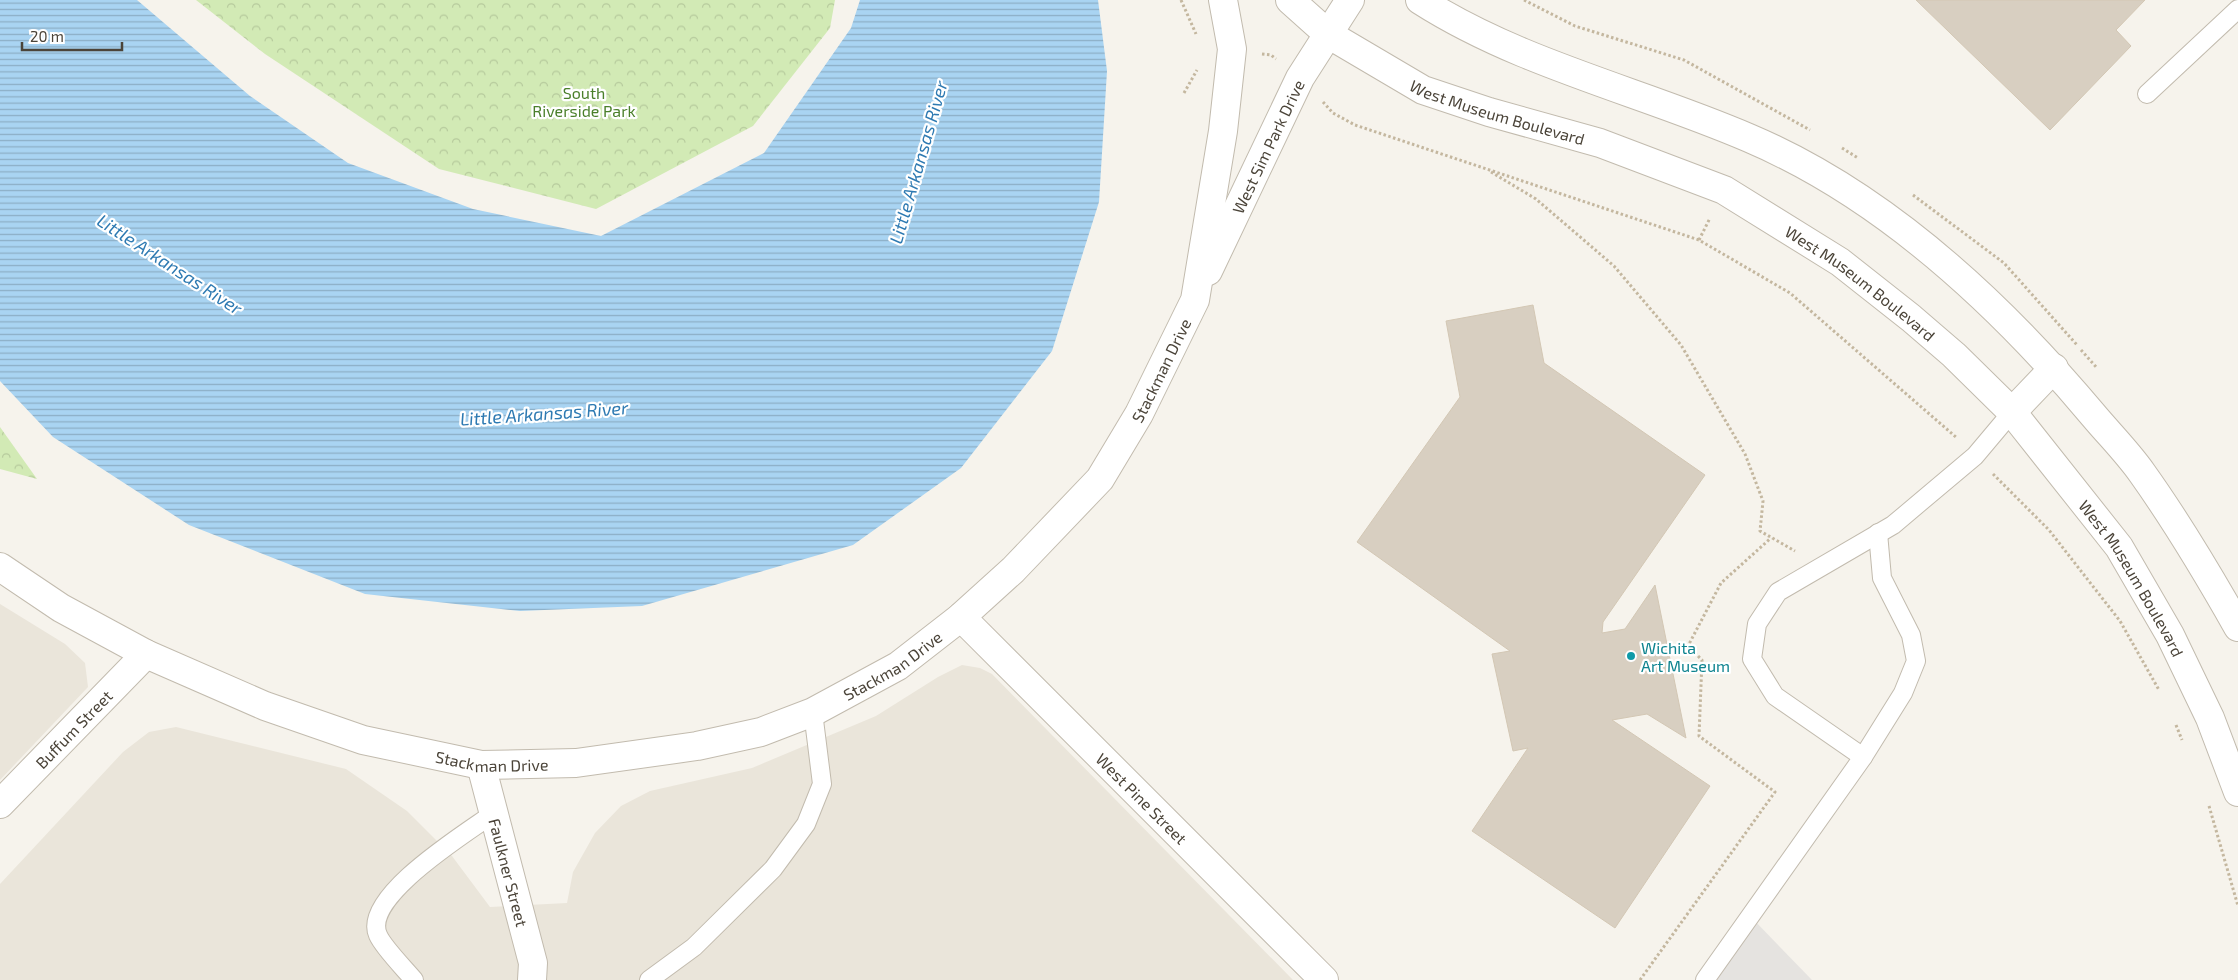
<svg xmlns="http://www.w3.org/2000/svg" width="2238" height="980" font-family="'Exo 2',sans-serif">
  <style>
    .residential { fill: #eae5da }
    .forest { fill: url(#forest-crowns) }
    .parking { fill: #e5e3e0 }
    .water { fill: url(#water-rules) }
    .building { fill: #d8cfc1; stroke: #d3c7b4 }
    .lines { fill: none; stroke-linecap: round; stroke-linejoin: round }
    .service-casing { stroke: #c2bbae; stroke-width: 20 }
    .minor-casing { stroke: #c2bbae; stroke-width: 30 }
    .path { stroke: #c4b79f; stroke-width: 3; stroke-dasharray: 2.5 2.5; stroke-linecap: butt }
    .service { stroke: #fff; stroke-width: 18 }
    .minor { stroke: #fff; stroke-width: 28 }
    .culture-dot { fill: #0f9aa8; stroke: #fff; stroke-width: 2 }
    .labels { text-anchor: middle; dominant-baseline: central; stroke-width: 4.5; stroke-linejoin: round; paint-order: stroke }
    .park-label { font-size: 16px; fill: #4a7f2a; stroke: #fff }
    .street-label { font-size: 16px; fill: #4b4439; stroke: #fff }
    .culture-label { font-size: 16px; fill: #0d838f; stroke: #fff; text-anchor: start }
    .water-label { font-size: 18px; font-style: italic; fill: #2e7ab2; stroke: #fff }
  </style>
  <defs>
    <pattern id="forest-crowns" width="20" height="18" patternUnits="userSpaceOnUse" patternTransform="scale(1.25)"><rect width="20" height="18" fill="#d2eab5"/><path d="M2 6a3 3 0 1 1 6 0M12 15a3 3 0 1 1 6 0" fill="none" stroke="#b6ca9c"/></pattern>
    <pattern id="water-rules" width="6" height="5" patternUnits="userSpaceOnUse" patternTransform="scale(1.25)"><rect width="6" height="5" fill="#a9d4f2"/><path d="M0 2.5h6" fill="none" stroke="#8caec5"/></pattern>
  </defs>
  <rect width="100%" height="100%" fill="#f6f3ec"/>
  <!-- residential -->
  <g class="residential">
    <polygon points="0,604 65,644 85,663 88,687 0,780"/>
    <polygon points="962,665 980,668 992,674 1293,980 0,980 0,884 123,752 149,732 176,727 346,769 407,811 452,856 490,907 567,903 573,872 595,833 621,806 650,791 752,768 876,716 938,677"/>
  </g>
  <!-- forest -->
  <g class="forest">
    <polygon points="196,0 835,0 830,28 753,126 596,209 439,169 265,54"/>
    <polygon points="0,427 37,479 0,469"/>
  </g>
  <!-- parking -->
  <polygon class="parking" points="1751,917 1812,980 1705,980"/>
  <!-- water -->
  <polygon class="water" points="0,0 137,0 250,96 348,163 473,209 601,236 764,153 851,28 860,0 1098,0 1107,71 1099,202 1052,351 961,468 853,545 642,606 520,611 365,594 189,525 53,437 0,381"/>
  <!-- building -->
  <g class="building">
    <polygon points="1916,0 2145,0 2116,30 2131,46 2050,130"/>
    <polygon points="1533,305 1544,363 1705,475 1603,622 1602,633 1625,629 1655,585 1686,738 1647,714 1612,720 1710,786 1615,928 1472,831 1528,748 1513,751 1492,654 1510,651 1357,542 1460,397 1446,321"/>
  </g>
  <g class="lines">
    <!-- service casing -->
    <g class="service-casing">
      <g id="service">
        <polyline points="2147,94 2238,9"/>
        <polyline points="1863,757 1903,693 1916,661 1911,635 1882,578 1878,533"/>
        <path d="M 414,980 C 404,968 383,947 378,935 C 361,897 468,832 494,813"/>
        <polyline points="649,980 694,947 773,869 806,824 822,784 813,712"/>
        <polyline points="1705,980 1863,757 1775,696 1752,659 1757,624 1778,592 1893,525 1975,456 2012,412"/>
      </g>
    </g>
    <!-- minor casing -->
    <g class="minor-casing">
      <g id="minor">
        <path id="s1" d="M 1290,0 L 1328,34 L 1423,90 L 1489,112 L 1600,143 L 1724,190 L 1840,262 L 1911,318 L 1954,355 L 2012,412 L 2119,547 L 2170,635 L 2210,718 L 2238,792"/>
        <path d="M 1420,0 C 1520,64 1640,91 1749,138 C 1883,195 2001,305 2094,416 C 2110,435 2128,453 2142,473 C 2177,522 2208,574 2238,627"/>
        <path id="s2" d="M 1208,271 L 1300,78 L 1350,0"/>
        <polyline points="2012,412 2054,368"/>
        <path id="s3" d="M 0,567 L 61,608 L 146,654 L 265,706 L 363,740 L 481,765 L 576,763 L 697,746 L 761,732 L 813,712 L 898,666 L 961,617 L 1013,570 L 1100,479 L 1139,414 L 1195,300 L 1223,131 L 1232,49 L 1223,0"/>
        <path id="s4" d="M 961,617 L 1324,980"/>
        <path id="s5" d="M 481,765 L 533,963 L 532,980"/>
        <path id="s6" d="M 0,804 L 146,654"/>
      </g>
    </g>
    <!-- path -->
    <g class="path">
      <polyline points="1181,0 1196,34"/>
      <polyline points="1524,0 1575,26 1684,60 1810,130"/>
      <polyline points="1262,54 1271,55 1276,59"/>
      <polyline points="1184,93 1197,70"/>
      <polyline points="1323,102 1333,113 1355,125 1699,240 1790,293 1957,438"/>
      <polyline points="1842,148 1858,158"/>
      <polyline points="1491,172 1536,199 1614,266 1681,345 1745,454 1763,501 1760,531 1795,551"/>
      <polyline points="1913,195 2004,263 2077,345"/>
      <polyline points="1699,240 1710,218"/>
      <polyline points="2081,350 2097,368"/>
      <polyline points="1993,474 2049,530 2120,621 2159,690"/>
      <polyline points="2176,725 2182,740"/>
      <polyline points="2209,806 2238,906"/>
      <polyline points="1640,980 1775,792 1699,736 1702,660 1688,646 1721,583 1771,538"/>
    </g>
    <!-- service -->
    <use href="#service" class="service"/>
    <!-- minor -->
    <use href="#minor" class="minor"/>
  </g>
  <!-- markers -->
  <circle class="culture-dot" cx="1631" cy="656" r="5"/>
  <g class="labels">
    <!-- park labels -->
    <g class="park-label">
      <text x="584" y="92">South<tspan x="584" dy="18">Riverside Park</tspan></text>
    </g>
    <!-- street labels -->
    <g class="street-label">
      <text stroke="none"><textPath href="#s1" startOffset="239">West Museum Boulevard</textPath></text>
      <text stroke="none"><textPath href="#s2" startOffset="138">West Sim Park Drive</textPath></text>
      <text stroke="none"><textPath href="#s1" startOffset="644">West Museum Boulevard</textPath></text>
      <text stroke="none"><textPath href="#s3" startOffset="1360">Stackman Drive</textPath></text>
      <text stroke="none"><textPath href="#s1" startOffset="1049">West Museum Boulevard</textPath></text>
      <text stroke="none"><textPath href="#s3" startOffset="955">Stackman Drive</textPath></text>
      <text stroke="none"><textPath href="#s6" startOffset="105">Buffum Street</textPath></text>
      <text stroke="none"><textPath href="#s3" startOffset="535">Stackman Drive</textPath></text>
      <text stroke="none"><textPath href="#s4" startOffset="256">West Pine Street</textPath></text>
      <text stroke="none"><textPath href="#s5" startOffset="111">Faulkner Street</textPath></text>
    </g>
    <!-- culture labels -->
    <g class="culture-label">
      <text x="1641" y="647">Wichita<tspan x="1641" dy="18">Art Museum</tspan></text>
    </g>
    <!-- water labels -->
    <g class="water-label">
      <text transform="translate(918 162) rotate(-74)">Little Arkansas River</text>
      <text transform="translate(170 264) rotate(33)">Little Arkansas River</text>
      <text transform="translate(544 413) rotate(-4)">Little Arkansas River</text>
    </g>
  </g>
  <!-- scale -->
  <path d="M22 42v8h100v-8" fill="none" stroke="#4b4439" stroke-width="2.5"/>
  <text x="30" y="42" font-size="15" fill="#4b4439" stroke="#ffffff" stroke-width="4" paint-order="stroke">20 m</text>
</svg>
